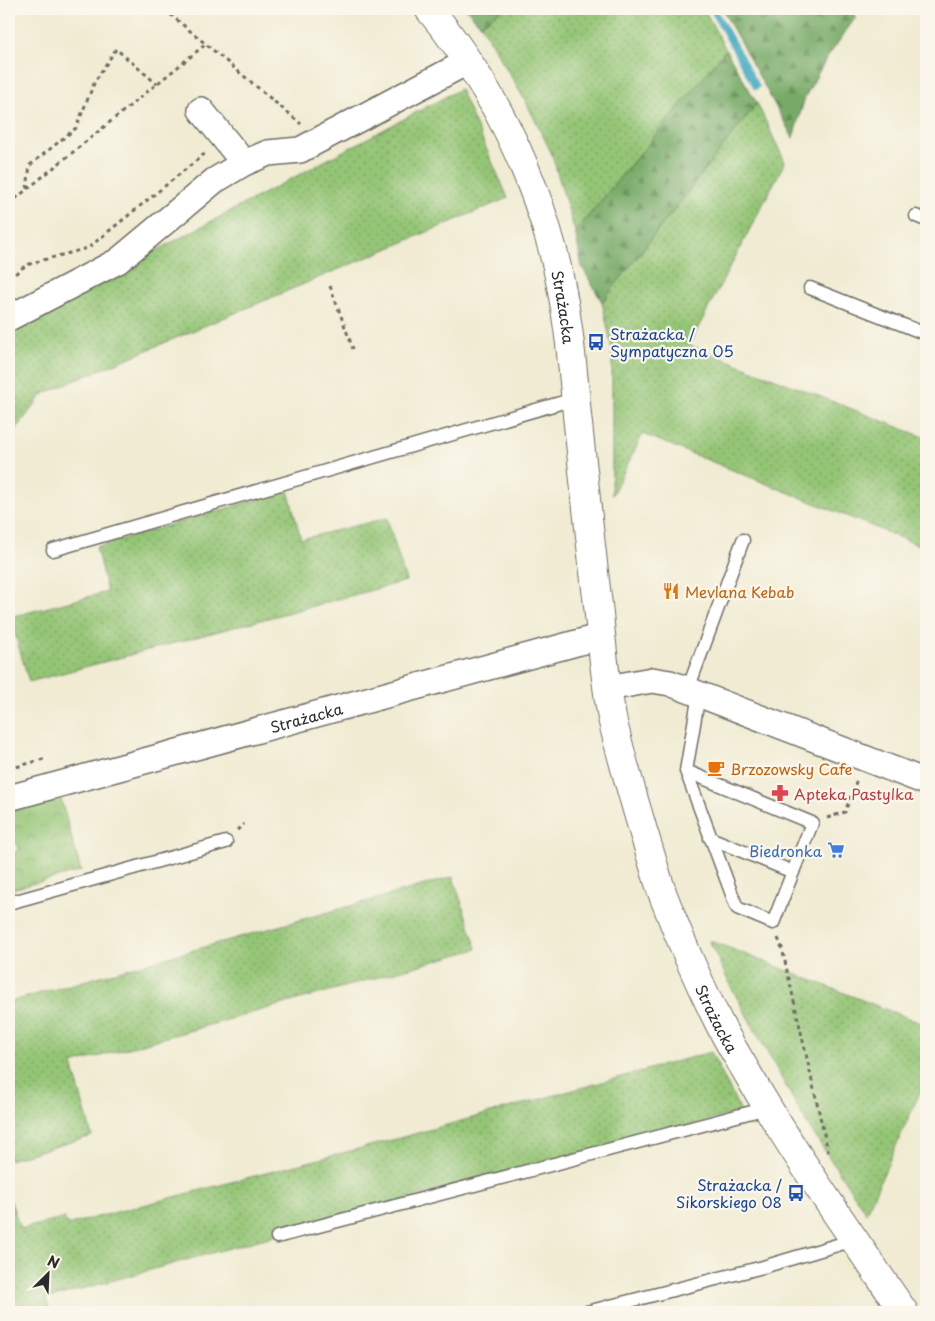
<svg xmlns="http://www.w3.org/2000/svg" width="935" height="1321" font-family="'Playpen Sans',sans-serif">
  <style>
    .grass { fill: url(#grass-dots); stroke: #607850 }
    .forest { fill: url(#forest-firs); stroke: #516a49 }
    .park { fill: url(#park-crowns); stroke: #607850 }
    .lines { fill: none; stroke-linecap: round; stroke-linejoin: round }
    .stream { stroke: #44aac4; stroke-width: 7 }
    .service-casing { stroke: #706e65; stroke-width: 15 }
    .minor-casing { stroke: #706e65; stroke-width: 28 }
    .tertiary-casing { stroke: #706e65; stroke-width: 30 }
    .path { stroke: #706e65; stroke-width: 3; stroke-dasharray: 4 4; stroke-linecap: butt }
    .service { stroke: #fff; stroke-width: 12 }
    .minor { stroke: #fff; stroke-width: 25 }
    .tertiary { stroke: #fff; stroke-width: 28 }
    .labels { text-anchor: middle; dominant-baseline: central; stroke-width: 4.5; stroke-linejoin: round; paint-order: stroke }
    .street-label { font-size: 15px; fill: #2b2b2b; stroke: #fbf7ec }
    .transit-label { font-size: 15px; fill: #164399; stroke: #fbf7ec; text-anchor: start }
    .food-label { font-size: 15px; fill: #c56008; stroke: #fbf7ec; text-anchor: start }
    .health-label { font-size: 15px; fill: #be3a42; stroke: #fbf7ec; text-anchor: start }
    .shop-label { font-size: 15px; fill: #366cbe; stroke: #fbf7ec; text-anchor: end }
  </style>
  <defs>
    <pattern id="grass-dots" width="8" height="8" patternUnits="userSpaceOnUse" patternTransform="scale(1.25)"><rect width="8" height="8" fill="#94c576"/><path d="M2 2h.1M6 6h.1" fill="none" stroke="#79a061" stroke-width="1.8" stroke-linecap="round"/></pattern>
    <pattern id="forest-firs" width="22" height="20" patternUnits="userSpaceOnUse" patternTransform="scale(1.25)"><rect width="22" height="20" fill="#77aa67"/><path d="M5 1l3.5 6h-7zM16 11l3.5 6h-7z" fill="#628b55"/></pattern>
    <pattern id="park-crowns" width="20" height="18" patternUnits="userSpaceOnUse" patternTransform="scale(1.25)"><rect width="20" height="18" fill="#94c576"/><path d="M2 6a3 3 0 1 1 6 0M12 15a3 3 0 1 1 6 0" fill="none" stroke="#79a061"/></pattern>
  </defs>
  <rect width="100%" height="100%" fill="#fbf7ec"/>
  <filter id="ink" filterUnits="userSpaceOnUse"><feTurbulence type="fractalNoise" baseFrequency=".02" numOctaves="2"/><feDisplacementMap in="SourceGraphic" scale="10" xChannelSelector="R" yChannelSelector="G"/><feConvolveMatrix kernelMatrix="1 2 1 2 8 2 1 2 1" color-interpolation-filters="sRGB"/></filter>
  <filter id="wash" filterUnits="userSpaceOnUse"><feTurbulence type="fractalNoise" baseFrequency=".0096" numOctaves="4" result="noise"/><feDisplacementMap in="SourceGraphic" scale="20" xChannelSelector="R" yChannelSelector="G"/><feGaussianBlur stdDeviation="1.12" result="paint"/><feColorMatrix in="noise" values="0 0 0 0 0 0 0 0 0 0 0 0 0 0 0 0 0 1.4 0 .05"/><feComposite in="paint" operator="in"/></filter>
  <g filter="url(#wash)">
    <rect width="100%" height="100%" fill="#f0ebd2"/>
    <!-- grass -->
    <g class="grass">
      <polygon points="502,9 704,9 726,50 575,232 551,152 527,104 481,25"/>
      <polygon points="460,89 508,198 43,394 9,438 9,329"/>
      <polygon points="757,103 785,162 689,345 926,438 926,548 643,434 612,495 612,349 602,302"/>
      <polygon points="288,490 301,539 387,518 406,581 29,682 10,617 107,592 96,547"/>
      <polygon points="453,877 477,949 72,1064 92,1136 9,1160 9,1002"/>
      <polygon points="709,940 926,1025 926,1079 866,1213 807,1124 731,987"/>
      <polygon points="711,1052 741,1112 410,1198 46,1299 50,1312 9,1312 9,1197 21,1229 64,1218 67,1225 396,1139"/>
    </g>
    <!-- forest -->
    <g class="forest">
      <polygon points="466,9 502,9 481,25"/>
      <polygon points="722,9 850,9 856,17 825,61 805,97 793,138"/>
      <polygon points="726,50 757,103 602,302 582,267 575,232"/>
    </g>
    <!-- park -->
    <polygon class="park" points="60,796 81,871 9,890 9,859 18,849 9,833 9,811"/>
    <g class="lines">
      <!-- stream -->
      <polyline class="stream" points="713,9 756,86"/>
    </g>
  </g>
  <g filter="url(#ink)">
    <g class="lines">
      <!-- service casing -->
      <g class="service-casing">
        <g id="service">
          <polyline points="916,216 926,220"/>
          <polyline points="810,288 926,334"/>
          <polyline points="53,550 560,403 576,400"/>
          <polyline points="688,689 743,540"/>
          <polyline points="686,771 812,823 773,923 737,908 686,771 699,694"/>
          <polyline points="710,838 793,872"/>
          <polyline points="9,903 226,842"/>
          <polyline points="277,1237 767,1108"/>
          <polyline points="587,1312 763,1267 854,1240"/>
        </g>
      </g>
      <!-- minor casing -->
      <g class="minor-casing">
        <g id="minor">
          <polyline points="201,110 244,163"/>
          <polyline points="9,318 118,261 214,181 244,163 268,153 300,150 467,62"/>
          <polyline points="608,688 652,680 670,683 926,782"/>
          <path id="s1" d="M 9,798 L 602,636"/>
        </g>
      </g>
      <!-- tertiary casing -->
      <g class="tertiary-casing">
        <g id="tertiary">
          <path id="s2" d="M 429,9 C 486,78 528,160 552,247 C 567,302 572,358 577,415 C 584,478 590,542 598,605 C 602,643 605,681 612,718 C 621,757 633,796 644,834 C 651,855 656,875 663,895 C 679,937 697,979 717,1019 C 725,1036 735,1052 745,1069 C 793,1153 849,1232 904,1312"/>
        </g>
      </g>
      <!-- path -->
      <g class="path">
        <polyline points="164,9 301,124"/>
        <polyline points="27,189 30,165 76,128 95,81 116,49 157,84"/>
        <polyline points="9,204 206,44"/>
        <polyline points="9,279 22,268 32,263 88,248 207,152"/>
        <polyline points="330,286 353,349"/>
        <polyline points="9,769 44,759"/>
        <polyline points="827,818 845,812 857,779"/>
        <polyline points="237,830 244,824"/>
        <polyline points="778,938 782,948 829,1156"/>
      </g>
      <!-- service -->
      <use href="#service" class="service"/>
      <!-- minor -->
      <use href="#minor" class="minor"/>
      <!-- tertiary -->
      <use href="#tertiary" class="tertiary"/>
    </g>
  </g>
  <!-- icons -->
  <defs>
    <g id="bus-bare" transform="scale(1.35)"><path d="M-5-6H5V4H4V6H2V4H-2V6H-4V4H-5ZM-3.5-4V0h7V-4ZM-3.5 1.2v1.5H-2V1.2ZM2 1.2v1.5H3.5V1.2Z" fill="#1a4fb4" stroke="#fbf7ec" stroke-width="2.5" paint-order="stroke"/></g>
    <g id="restaurant-bare" transform="scale(1.35)"><path d="M-5-6h1v4h1v-4h1v4h1v-4h1v5L-1.5 .5V6h-2V.5L-5-1ZM5-6V6H3V1.5H1.5Q1.5-4 5-6Z" fill="#e8710a" stroke="#fbf7ec" stroke-width="2.5" paint-order="stroke"/></g>
    <g id="cafe-bare" transform="scale(1.35)"><path d="M-5.5-4.5H6V0H3Q3 3.5 0 3.5H-2.5Q-5.5 3.5-5.5 0ZM3-3.2v2h1.7v-2ZM-6 4.5H4V6H-6Z" fill="#e8710a" stroke="#fbf7ec" stroke-width="2.5" paint-order="stroke"/></g>
    <g id="pharmacy-bare" transform="scale(1.35)"><path d="M-2-6h4v4h4v4h-4v4h-4v-4h-4v-4h4Z" fill="#e0444e" stroke="#fbf7ec" stroke-width="2.5" paint-order="stroke"/></g>
    <g id="supermarket-bare" transform="scale(1.35)"><path d="M-6-5.5h2.5l.6 2H6L4.5 2H-2.5L-4.4-4H-6ZM-1.5 3.2a1.3 1.3 0 1 0 .1 0ZM3 3.2a1.3 1.3 0 1 0 .1 0Z" fill="#3f7fe0" stroke="#fbf7ec" stroke-width="2.5" paint-order="stroke"/></g>
  </defs>
  <g fill-rule="evenodd">
    <use href="#bus-bare" x="596" y="342"/>
    <use href="#restaurant-bare" x="671" y="591"/>
    <use href="#cafe-bare" x="716" y="768"/>
    <use href="#pharmacy-bare" x="780" y="793"/>
    <use href="#supermarket-bare" x="836" y="850"/>
    <use href="#bus-bare" x="796" y="1193"/>
  </g>
  <g class="labels">
    <!-- street labels -->
    <g class="street-label">
      <text stroke="none"><textPath href="#s2" startOffset="331">Strażacka</textPath></text>
      <text stroke="none"><textPath href="#s1" startOffset="308">Strażacka</textPath></text>
      <text stroke="none"><textPath href="#s2" startOffset="1064">Strażacka</textPath></text>
    </g>
    <!-- transit labels -->
    <g class="transit-label">
      <text x="610" y="333">Strażacka /<tspan x="610" dy="17">Sympatyczna 05</tspan></text>
      <text x="782" y="1184" text-anchor="end">Strażacka /<tspan x="782" dy="17">Sikorskiego 08</tspan></text>
    </g>
    <!-- food labels -->
    <g class="food-label">
      <text x="685" y="591">Mevlana Kebab</text>
      <text x="730" y="768">Brzozowsky Cafe</text>
    </g>
    <!-- health labels -->
    <g class="health-label">
      <text x="794" y="793">Apteka Pastylka</text>
    </g>
    <!-- shop labels -->
    <g class="shop-label">
      <text x="822" y="850">Biedronka</text>
    </g>
  </g>
  <!-- margin -->
  <rect width="935" height="1321" fill="none" stroke="#fbf7ec" stroke-width="30"/>
  <!-- north arrow -->
  <g transform="translate(48 1274) rotate(24)" stroke="#fbf7ec" stroke-width="4" paint-order="stroke">
  <path d="M0-4L9 19L0 12L-9 19Z" fill="#2b2b2b"/>
  <text y="-8" font-size="14" font-weight="bold" text-anchor="middle" fill="#2b2b2b">N</text>
  </g>
</svg>
